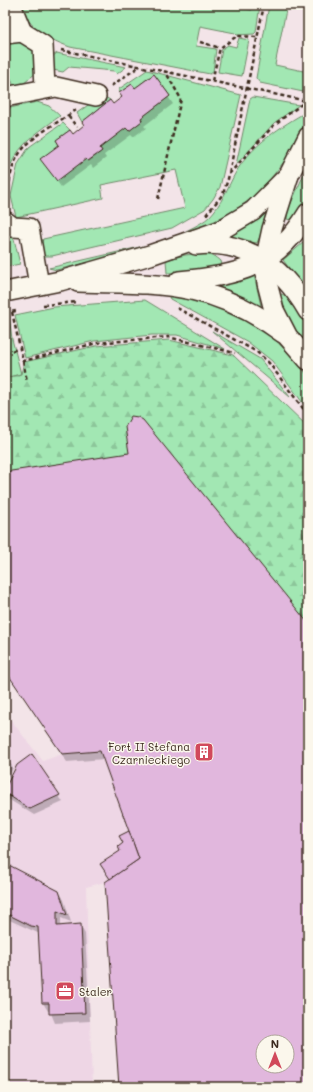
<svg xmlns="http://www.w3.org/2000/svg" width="313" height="1092" font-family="Mali,sans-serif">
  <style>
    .built { fill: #eed6e5 }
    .green { fill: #a2e7b3; stroke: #6e8868 }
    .forest { fill: url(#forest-firs); stroke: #6e8868; fill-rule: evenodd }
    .shadow { fill: #0003; fill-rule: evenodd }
    .building { fill: #e1b7dd; stroke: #3b2a1e; fill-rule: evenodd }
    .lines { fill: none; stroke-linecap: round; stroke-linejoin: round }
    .minor-casing { stroke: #3b2a1e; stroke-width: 22 }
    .path { stroke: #3b2a1e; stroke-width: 2.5; stroke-dasharray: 4 3; stroke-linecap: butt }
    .minor { stroke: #fbf7ec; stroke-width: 19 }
    .labels { text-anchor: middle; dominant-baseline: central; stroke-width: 3; stroke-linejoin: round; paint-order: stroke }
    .poi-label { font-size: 11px; fill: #3b2a1e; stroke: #fbf7ec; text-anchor: end }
  </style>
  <defs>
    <pattern id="forest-firs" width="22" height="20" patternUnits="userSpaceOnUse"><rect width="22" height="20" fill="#a2e7b3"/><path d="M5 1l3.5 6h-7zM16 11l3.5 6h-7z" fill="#8cc69a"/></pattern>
  </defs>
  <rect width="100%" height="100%" fill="#f3e4e8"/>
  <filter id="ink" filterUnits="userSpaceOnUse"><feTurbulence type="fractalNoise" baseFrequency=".025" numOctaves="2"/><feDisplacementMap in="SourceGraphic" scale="8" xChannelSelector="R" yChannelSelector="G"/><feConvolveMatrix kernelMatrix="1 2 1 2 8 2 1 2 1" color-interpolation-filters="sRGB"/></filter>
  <g filter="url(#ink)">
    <!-- built -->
    <polygon class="built" points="10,719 43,761 62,754 100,751 139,859 105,882 86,887 92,1087 5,1087 5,726"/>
    <!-- green -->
    <g class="green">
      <path d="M 19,5 L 260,5 L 256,32 L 254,34 L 237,35 L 235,33 L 200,26 L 196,46 L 216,49 L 213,72 L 210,74 L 70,47 C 45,38 31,29 19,5 Z"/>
      <polygon points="269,5 287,5 275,65 308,72 308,93 260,83 256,78"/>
      <polygon points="239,38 249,40 242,76 218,72 222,49 228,45 236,47"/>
      <polygon points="5,39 20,41 35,48 38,71 22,85 14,87 10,76 5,77"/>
      <polygon points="57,53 61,54 126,67 117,74 114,71 69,67 63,72 53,70 53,56"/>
      <polygon points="147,70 241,95 220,187 213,199 205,209 172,228 52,256 43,256 41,244 43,239 185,208 176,170 101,185 103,198 16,217 11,196 18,164 29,147 63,123 70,130 56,140 59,145 41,159 57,180 86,159 89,161 102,151 100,148 126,128 129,131 142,121 141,118 170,96 154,74 135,88 132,84 119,93 119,89"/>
      <polygon points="102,95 110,100 82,122 77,113"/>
      <polygon points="253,97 299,105 274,123 236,165 250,99"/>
      <path d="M 37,102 L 49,106 L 60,116 C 30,138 9,150 5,190 L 5,109 Z"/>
      <path d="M 308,111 L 308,117 L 291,153 L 259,193 L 214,225 L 163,242 C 175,236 201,225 209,217 C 222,204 227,188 236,172 C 252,145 281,126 308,111 Z"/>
      <polygon points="308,165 308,204 295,219 290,220 287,219 287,212"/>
      <polygon points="267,210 270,213 257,243 231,239 229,236"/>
      <polygon points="5,233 14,239 20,264 5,267"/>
      <polygon points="304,242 306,243 306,285 303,287 283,260"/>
      <polygon points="144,246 145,250 56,270 49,268"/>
      <path d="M 185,255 C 196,254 213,252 221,261 L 222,265 L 215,271 L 167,273 L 166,260 Z"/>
      <polygon points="254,274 261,306 258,308 215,287"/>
      <path d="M 281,294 C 290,295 306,319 308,327 C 309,334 308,343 308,350 L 291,327 L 277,300 Z"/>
      <path d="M 168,295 C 230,304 270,326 308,376 L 308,410 L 272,361 L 248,342 L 170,299 Z"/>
      <polygon points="145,300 225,349 177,335 152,335 94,341 25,358 15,315 54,307"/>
      <polygon points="9,316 12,339 21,374 5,378 5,317"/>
      <polygon points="212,331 260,359 290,397"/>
    </g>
    <!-- forest -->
    <path class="forest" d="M 169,340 L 233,355 L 308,427 L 308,1087 L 119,1087 L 169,792 L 5,655 L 5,378 L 21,374 L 24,362 L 96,346 ZM 263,1042 L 287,1042 L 287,1066 L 263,1066 Z"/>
    <!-- shadow -->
    <g class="shadow">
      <polygon points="223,5 253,5 252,11"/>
      <polygon points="153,75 173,104 144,126 146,128 133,137 131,135 104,155 106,158 93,168 91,165 61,187 46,166 73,135"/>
      <path d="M 5,473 L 308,624 L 308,1087 L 120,1087 L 111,879 L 121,851 L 131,837 L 104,759 L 67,762 L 5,670 ZM 263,1042 L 287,1042 L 287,1066 L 263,1066 Z"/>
      <polygon points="31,755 63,802 34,815 8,799 5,794 5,790"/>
      <polygon points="5,759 9,761 13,768 5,782"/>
      <polygon points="5,864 59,891 64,900 71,922 61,918 61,926 80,925 85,934 90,1021 55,1023 50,1011 48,1011 43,1003 40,934 5,918"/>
    </g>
    <!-- building -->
    <g class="building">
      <polygon points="154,74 170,96 141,118 142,121 129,131 126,128 100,148 102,151 88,161 86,159 57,181 40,159 59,145 56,140 70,130 73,134 84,125 82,122 110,100 113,104 122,97 119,93 132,84 135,88"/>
      <path d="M 131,416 L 138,417 L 143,420 L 308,623 L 308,1087 L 119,1087 L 105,882 L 139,859 L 100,751 L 62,754 L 5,670 L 5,472 L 129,453 L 125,427 ZM 263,1042 L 287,1042 L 287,1066 L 263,1066 Z"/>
      <polygon points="32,754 60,795 30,809 5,793 5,788 17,765"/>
      <polygon points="129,831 139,859 110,879 100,864 120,851 118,847 123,843 119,836"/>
      <polygon points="5,863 59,891 67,915 57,911 57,926 81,924 85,1013 49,1014 49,1003 42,1003 38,927 31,926 5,913"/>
    </g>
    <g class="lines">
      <!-- minor casing -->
      <g class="minor-casing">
        <g id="minor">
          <polyline points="22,32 43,45 45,88"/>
          <polyline points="5,34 22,32 11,5"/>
          <polyline points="5,97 56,87 96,96"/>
          <polyline points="308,137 289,175 272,229 265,261 267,283 274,310 288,337 308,360"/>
          <polyline points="5,221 13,227 29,228 39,285"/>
          <path d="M 196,245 C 248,239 283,268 308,311"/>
          <path d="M 179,281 C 239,275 275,268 308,213"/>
          <path d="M 78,282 C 161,284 213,281 283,333"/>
          <polyline points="5,292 60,281 150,255 219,231 253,211 289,175"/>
        </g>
      </g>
      <!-- path -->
      <g class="path">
        <polyline points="200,42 220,48"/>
        <polyline points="61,50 307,101"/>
        <polyline points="212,81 220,48 237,36 258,37"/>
        <polyline points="111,86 140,66"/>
        <polyline points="68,116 77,127"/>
        <polyline points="229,174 275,124 306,101"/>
        <polyline points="158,199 181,99 165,71"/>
        <path d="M 9,203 C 7,187 11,163 22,150 C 35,134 59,122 76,110"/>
        <polyline points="206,215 223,194 228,179 264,5"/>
        <polyline points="43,305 77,302"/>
        <polyline points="177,308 257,352 269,363 308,415"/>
        <polyline points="12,312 23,361 97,343 168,337 235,353"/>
        <polyline points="5,313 16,311"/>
        <polyline points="5,352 20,349"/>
        <polyline points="23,361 27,381"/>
      </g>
      <!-- minor -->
      <use href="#minor" class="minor"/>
    </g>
  </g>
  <!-- icons -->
  <defs>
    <g id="building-square" transform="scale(1)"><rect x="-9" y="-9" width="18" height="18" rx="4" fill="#d1495b" stroke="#fbf7ec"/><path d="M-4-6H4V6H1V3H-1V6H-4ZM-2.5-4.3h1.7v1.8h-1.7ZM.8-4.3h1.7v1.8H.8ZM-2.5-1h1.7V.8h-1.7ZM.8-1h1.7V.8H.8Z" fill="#fff"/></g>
    <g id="office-square" transform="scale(1)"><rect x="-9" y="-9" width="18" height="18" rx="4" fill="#d1495b" stroke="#fbf7ec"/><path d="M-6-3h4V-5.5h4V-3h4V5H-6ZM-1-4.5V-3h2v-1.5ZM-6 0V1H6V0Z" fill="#fff"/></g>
  </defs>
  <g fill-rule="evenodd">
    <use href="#building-square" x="204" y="752"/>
    <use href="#office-square" x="65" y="991"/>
  </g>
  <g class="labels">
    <!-- poi labels -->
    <g class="poi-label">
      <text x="190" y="746">Fort II Stefana<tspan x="190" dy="13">Czarnieckiego</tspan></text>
      <text x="79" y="991" text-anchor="start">Staler</text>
    </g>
  </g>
  <!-- margin -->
  <rect width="313" height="1092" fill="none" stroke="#fbf7ec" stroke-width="20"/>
  <rect x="10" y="10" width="293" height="1072" fill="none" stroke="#3b2a1e" stroke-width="1.5" filter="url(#ink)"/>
  <!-- north arrow -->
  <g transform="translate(275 1054)"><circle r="19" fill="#fbf7ec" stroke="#aea59a"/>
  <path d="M0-3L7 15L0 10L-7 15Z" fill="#d1495b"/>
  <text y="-6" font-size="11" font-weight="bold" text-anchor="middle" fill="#3b2a1e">N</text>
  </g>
</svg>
